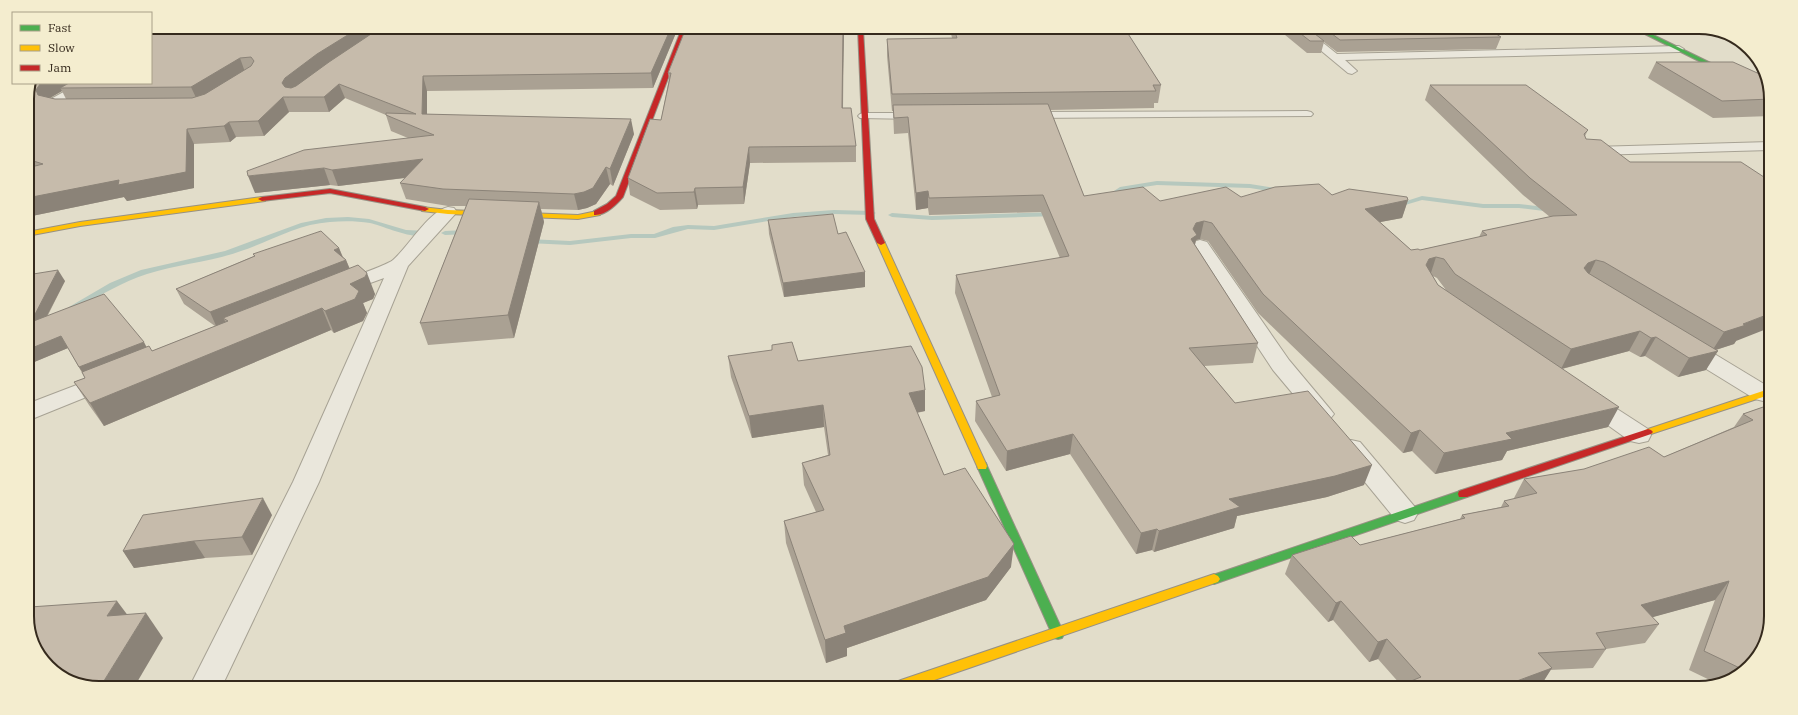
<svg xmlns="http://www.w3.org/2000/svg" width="1798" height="715" font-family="'IBM Plex Serif',serif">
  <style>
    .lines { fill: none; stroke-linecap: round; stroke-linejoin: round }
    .stream { fill: #b6c8be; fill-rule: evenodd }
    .lane-casing { stroke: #a7a294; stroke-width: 2 }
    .street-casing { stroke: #a7a294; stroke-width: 2 }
    .fast-casing { stroke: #979184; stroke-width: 2 }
    .slow-casing { stroke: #979184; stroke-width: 2 }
    .jam-casing { stroke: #979184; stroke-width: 2 }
    .lane { fill: #eae7dc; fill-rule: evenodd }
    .street { fill: #eae7dc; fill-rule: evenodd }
    .fast { fill: #4caf50; fill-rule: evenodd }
    .slow { fill: #ffc107; fill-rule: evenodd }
    .jam { fill: #c62828; fill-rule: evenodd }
    .wall { fill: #aaa193; fill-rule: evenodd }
    .shaded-wall { fill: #8b8378 }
    .building { fill: #c6bbab; stroke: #8b8378 }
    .rim { fill: none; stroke: #352a1d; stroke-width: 2 }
  </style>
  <rect width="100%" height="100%" fill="#e2ddca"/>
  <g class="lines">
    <!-- stream -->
    <g class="stream">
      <polygon points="1157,181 1250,184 1282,189 1286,191 1282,193 1250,188 1157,185 1124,190 1109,199 1105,197 1120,187"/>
      <polygon points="1422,196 1483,204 1519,204 1552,208 1556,210 1552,212 1519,208 1483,208 1422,200 1395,208 1391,206"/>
      <polygon points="834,210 872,211 876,213 872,215 834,214 793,217 714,230 688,229 655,238 631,238 570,245 528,243 524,241 528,239 570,241 631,234 654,234 673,227 688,225 714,226 793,213"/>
      <polygon points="1054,212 1057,212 1057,216 932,220 892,217 888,215 892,213 932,216"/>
      <path d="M 348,217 L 369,219 L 406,230 L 427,231 L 431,233 C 419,243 384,226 370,223 C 357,221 343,221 330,222 C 298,224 271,241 241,251 C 211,262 178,264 147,274 C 122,282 99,296 76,309 L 70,309 L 69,307 L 110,283 L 141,270 L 225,251 L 301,223 L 326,218 Z"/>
      <polygon points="466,230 470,232 469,234 445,235 441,233 445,231"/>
    </g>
    <!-- lane casing -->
    <g class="lane-casing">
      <g id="lane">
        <polygon points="1301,30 1307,30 1337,54 1679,46 1684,49 1679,52 1345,60 1357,71 1352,74 1348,73 1301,34 1299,32"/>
        <polygon points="1307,111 1311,112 1313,114 1311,116 1028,118 1022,115 1028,112"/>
        <polygon points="864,113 916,113 922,116 916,119 860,118 858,116 860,114"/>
        <polygon points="1770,142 1770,150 1593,155 1589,154 1587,151 1589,148 1593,147"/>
      </g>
    </g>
    <!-- street casing -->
    <g class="street-casing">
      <g id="street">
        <path d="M 80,83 L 97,83 L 95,86 L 63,104 L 75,106 L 77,109 L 75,112 C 66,114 51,115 45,106 L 49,100 Z"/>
        <path d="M 448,207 L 454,208 L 457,212 L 408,266 L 319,482 L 223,684 L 191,684 L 293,482 L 384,278 L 340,294 L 333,292 L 330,288 L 333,284 C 345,279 386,266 393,260 C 408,247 429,211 448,207 Z"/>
        <polygon points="1200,240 1207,242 1289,360 1330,409 1334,414 1330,419 1322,422 1314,419 1273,370 1191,246 1193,242"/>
        <polygon points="1685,340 1693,341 1769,387 1769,400 1763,401 1755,399 1677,351 1674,346 1677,341"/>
        <polygon points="108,373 116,375 119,380 116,385 27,421 27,404"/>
        <polygon points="1589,394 1597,396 1648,429 1651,435 1648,441 1639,443 1630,441 1581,406 1577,401 1581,396"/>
        <polygon points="1351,440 1360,442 1414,506 1418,513 1414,520 1405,523 1396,520 1342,454 1339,448 1342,442"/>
      </g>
    </g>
    <!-- fast casing -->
    <g class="fast-casing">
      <g id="fast">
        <polygon points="1639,31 1645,31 1770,92 1771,97"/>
        <polygon points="982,462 986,463 987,466 1064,634 1062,638 1058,639 1054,638 1052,634 977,466 978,463"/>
        <polygon points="1463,490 1467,491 1468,494 1467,497 1214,584 1210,582 1208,579 1210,576"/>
      </g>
    </g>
    <!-- slow casing -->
    <g class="slow-casing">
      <g id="slow">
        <polygon points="262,197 265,197 265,201 80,226 27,236 27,232 80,222"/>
        <polygon points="422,207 448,210 578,215 597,211 601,213 600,215 578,219 448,214 422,211"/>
        <polygon points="878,241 884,241 885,243 987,466 986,469 978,469 977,466 877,243"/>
        <polygon points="1769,389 1769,395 1651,434 1645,434 1643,432 1645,430"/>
        <polygon points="1214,574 1218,576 1220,579 1218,582 917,686 895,686 896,682 901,680"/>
      </g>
    </g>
    <!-- jam casing -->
    <g class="jam-casing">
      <g id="jam">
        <path d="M 682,28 L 687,28 L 623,197 C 616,205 605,216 594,215 L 594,211 L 607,204 L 616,196 Z"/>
        <polygon points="858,29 863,29 874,219 885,243 881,245 877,243 866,219"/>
        <polygon points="330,189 425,207 429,209 425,211 330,193 262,201 258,199 262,197"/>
        <polygon points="1648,429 1651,430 1653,432 1651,434 1467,497 1459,497 1458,494 1459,491"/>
      </g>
    </g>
    <!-- lane -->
    <use href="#lane" class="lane"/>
    <!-- street -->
    <use href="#street" class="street"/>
    <!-- fast -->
    <use href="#fast" class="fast"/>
    <!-- slow -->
    <use href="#slow" class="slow"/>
    <!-- jam -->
    <use href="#jam" class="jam"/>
  </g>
  <!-- wall -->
  <g class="wall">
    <path d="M 380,28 L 678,28 L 653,88 L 427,91 L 427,114 L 634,134 L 613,186 L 610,184 L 596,204 L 587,208 L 578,210 L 541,209 L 544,222 L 514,338 L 428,345 L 420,323 L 466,206 L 448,206 L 406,199 L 400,183 L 405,178 L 338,186 L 330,185 L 255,193 L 408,138 L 391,131 L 386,115 L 345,98 L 329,112 L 289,112 L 264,136 L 236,137 L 230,142 L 194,144 L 194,188 L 127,201 L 124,197 L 27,217 L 27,94 L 32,83 L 151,83 L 151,30 L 372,33 ZM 62,91 L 66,99 L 55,99 L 50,98 Z"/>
    <polygon points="686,28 844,29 843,108 856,146 856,162 750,163 744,204 698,205 697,209 660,210 630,195 628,178 661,120 669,79 668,73"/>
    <path d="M 950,29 L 1126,29 L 1126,31 L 1161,85 L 1158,103 L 1154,103 L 1154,108 L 1050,110 L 1084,196 L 1160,201 L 1241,197 L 1332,195 L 1408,200 L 1402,218 L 1380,222 L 1411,250 L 1420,250 L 1479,237 L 1482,231 L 1550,217 L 1523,195 L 1425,100 L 1430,85 L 1588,130 L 1585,136 L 1586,139 L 1736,341 L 1734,344 L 1716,350 L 1706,370 L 1678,377 L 1645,356 L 1640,357 L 1629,351 L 1562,369 L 1608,427 L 1507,451 L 1502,460 L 1435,474 L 1412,451 L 1403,453 L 1258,313 L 1208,241 L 1200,239 L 1196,240 L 1195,245 L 1258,343 L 1253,363 L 1204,366 L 1235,403 L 1364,485 L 1327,497 L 1237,516 L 1234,528 L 1154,552 L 1152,550 L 1136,554 L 1070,454 L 1006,471 L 975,421 L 976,401 L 992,397 L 955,293 L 956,275 L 1060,258 L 1041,212 L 929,215 L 928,208 L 916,210 L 908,133 L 894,134 L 893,111 L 892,111 L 887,56 L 887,39 L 952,38 ZM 1433,276 L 1437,278 L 1446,290 L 1438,285 Z"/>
    <polygon points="1279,30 1558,30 1492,32 1501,37 1496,49 1337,52 1324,42 1321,53 1307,53"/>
    <polygon points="1656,62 1771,94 1771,116 1713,118 1648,78"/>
    <polygon points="768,220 838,234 865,272 865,287 784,297 769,234"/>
    <polygon points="339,248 343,257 346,260 350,269 375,294 373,299 363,303 367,313 363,321 334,333 331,330 104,426 89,405 74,382 85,378 68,348 27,365 27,275 65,281 48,315 147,347 152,351 215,326 184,304 176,289 254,256 253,254"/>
    <polygon points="728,356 798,361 925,411 917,413 944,475 1011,567 986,600 847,648 847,656 826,663 786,543 784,521 816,512 804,485 802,463 828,455 824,427 752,438 731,377"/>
    <polygon points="1769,405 1767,640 1739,676 1716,683 1689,670 1715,600 1652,617 1659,624 1645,643 1606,649 1593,668 1550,670 1541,685 1545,688 1396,687 1401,685 1378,659 1369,662 1333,620 1328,622 1285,574 1292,555 1360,545 1460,519 1462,515 1501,507 1504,501 1515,499 1514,498 1524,479 1664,457 1734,427 1743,414"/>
    <polygon points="272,515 252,555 205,558 134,568 123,551"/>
  </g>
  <!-- shaded-wall -->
  <g class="shaded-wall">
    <polygon points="359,28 371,28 373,35 290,93 288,98 282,83 285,78 317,54"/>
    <polygon points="671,28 678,28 653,88 651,73"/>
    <polygon points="843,29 844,29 842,123 842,108"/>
    <polygon points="240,58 245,72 198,102 191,87"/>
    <polygon points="423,76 427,91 427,130 422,114"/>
    <polygon points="42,83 77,83 60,88 62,91 48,99 38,95 36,90 40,84"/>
    <polygon points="339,84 345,98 329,112 324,97"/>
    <polygon points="283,97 289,112 264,136 258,121"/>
    <polygon points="631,119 634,134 613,186 610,169"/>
    <polygon points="229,122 236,137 230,142 224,126"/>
    <polygon points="187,129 194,144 194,188 127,201 124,197 27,217 27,198"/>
    <polygon points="749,147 750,163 744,204 743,187"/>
    <polygon points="423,159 428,175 338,186 332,170"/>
    <polygon points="606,167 610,184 596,204 587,208 578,210 574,194"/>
    <polygon points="324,168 330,185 255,193 248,176"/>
    <polygon points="695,188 698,205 697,209 694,192"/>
    <polygon points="928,191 928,208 916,210 916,193"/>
    <polygon points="1408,200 1402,218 1359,226 1365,209"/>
    <polygon points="539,202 544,222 514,338 508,315"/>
    <polygon points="1204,221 1200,239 1196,240 1193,252 1188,257 1193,229 1196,223"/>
    <polygon points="339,248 344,261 346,260 352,275 228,321 223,318 227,324 217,328 210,312"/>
    <polygon points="1436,257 1430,276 1426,265 1429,259"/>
    <polygon points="1596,260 1587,279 1584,268 1588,263"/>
    <polygon points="58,270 65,281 38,333 31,322"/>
    <polygon points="865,272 865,287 784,297 783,283"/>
    <polygon points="367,273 375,294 373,299 363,303 367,313 363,321 334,333 325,311 350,284"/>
    <polygon points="322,308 331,330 104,426 90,403"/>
    <polygon points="1769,314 1769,328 1736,341 1734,344 1712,351 1724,332 1743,324"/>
    <polygon points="1640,331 1629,351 1561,369 1571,349"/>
    <polygon points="61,336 68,348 27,365 27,350"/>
    <polygon points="1656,337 1645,356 1640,357 1651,338"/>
    <polygon points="144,342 150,354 87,379 79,367"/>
    <polygon points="1718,351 1706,370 1678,377 1689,358"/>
    <polygon points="925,390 925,411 908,414 909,393"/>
    <polygon points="823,405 824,427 752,438 749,416"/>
    <polygon points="1619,407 1608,427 1507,451 1502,460 1435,474 1444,453 1506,433"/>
    <polygon points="1420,430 1412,451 1403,453 1411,433"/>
    <polygon points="1073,434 1070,454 1006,471 1007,451"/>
    <polygon points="1372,465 1364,485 1327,497 1237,516 1234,528 1154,552 1159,531 1229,499"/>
    <polygon points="263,498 272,515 252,555 242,537"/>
    <polygon points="1157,529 1152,550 1136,554 1141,533"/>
    <polygon points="194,541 205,558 134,568 123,551"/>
    <polygon points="1014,544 1011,567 986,600 847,648 847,656 826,663 825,640 844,626"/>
    <polygon points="1729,581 1715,600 1628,624 1641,605"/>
    <polygon points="117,601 135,625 107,616"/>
    <polygon points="1341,601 1333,620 1328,622 1336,603"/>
    <polygon points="146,613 163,638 136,684 102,684"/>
    <polygon points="1387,639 1378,659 1369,662 1378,642"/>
    <polygon points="1552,668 1540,687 1530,680 1525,688 1498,688"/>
  </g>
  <!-- building -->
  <g class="building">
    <polygon points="191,27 359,28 317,54 285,78 282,83 285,87 291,88 296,86 329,62 380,28 671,28 651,73 423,76 422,114 631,119 610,169 606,167 593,188 584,192 574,194 443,189 400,183 423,159 332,170 324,168 248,176 247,171 304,150 434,135 386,115 386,113 416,114 339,84 324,97 283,97 258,121 229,122 224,126 187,129 186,172 118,185 119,180 27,198 27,168 43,164 27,159 27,94 32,83 42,83 40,84 36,90 38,95 55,99 192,98 205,94 251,66 254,61 251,57 240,58 191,87 60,88 69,83 151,83 151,30 189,28"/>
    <polygon points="686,28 843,29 842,108 851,108 856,146 749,147 743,187 695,188 694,192 657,193 628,178 650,119 661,120 671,73 668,73"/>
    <polygon points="954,29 1125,29 1161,85 1153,85 1156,91 892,94 887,39 957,38"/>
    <polygon points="1296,30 1310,30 1324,41 1310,41"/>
    <polygon points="1327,30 1490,30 1501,37 1340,40"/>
    <polygon points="1656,62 1733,62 1764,76 1771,94 1771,99 1722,101"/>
    <polygon points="1430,85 1526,85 1588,130 1584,134 1586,139 1601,140 1630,162 1741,162 1770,181 1769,314 1743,324 1746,325 1724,332 1604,262 1596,260 1588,263 1584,268 1588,273 1718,351 1689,358 1656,337 1651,338 1640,331 1571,349 1455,274 1444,259 1436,257 1429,259 1426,265 1438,285 1619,407 1506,433 1512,439 1444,453 1420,430 1411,433 1263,294 1212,223 1204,221 1196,223 1193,229 1197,235 1191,239 1258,343 1189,348 1235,403 1308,391 1372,465 1335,476 1229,499 1240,507 1159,531 1157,529 1141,533 1073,434 1007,451 976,401 1000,395 956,275 1069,256 1043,195 929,198 928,191 916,193 908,117 894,118 893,105 1048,104 1084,196 1143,187 1160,201 1226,187 1241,197 1275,187 1319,184 1332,195 1349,189 1407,197 1408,200 1365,209 1411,250 1418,249 1420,250 1487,235 1482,231 1553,216 1577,215 1530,178"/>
    <polygon points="469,199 539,202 508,315 420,323"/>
    <polygon points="833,214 838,234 846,232 865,272 783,283 768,220"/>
    <polygon points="321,231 339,248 334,250 346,260 210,312 176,289 255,256 253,254"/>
    <polygon points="358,265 367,273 365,277 350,284 359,291 355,299 325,311 322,308 90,403 74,382 85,378 82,372 149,346 152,351 228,321 223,318"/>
    <polygon points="58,270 31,322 104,294 144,342 79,367 61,336 27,350 27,275"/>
    <polygon points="792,342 798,361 911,346 922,367 925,390 909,393 944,475 965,468 1014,544 988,577 844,626 846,633 825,640 784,521 824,510 802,463 830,455 823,405 749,416 728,356 772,350 772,345"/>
    <polygon points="1769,405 1767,640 1744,670 1704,651 1729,581 1641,605 1659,624 1596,633 1606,649 1538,653 1552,668 1498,688 1396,687 1421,677 1387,639 1378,642 1341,601 1336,603 1292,555 1351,536 1360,545 1465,518 1462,515 1509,506 1504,501 1537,493 1524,479 1584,469 1649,447 1664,457 1753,420 1743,414"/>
    <polygon points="263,498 242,537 194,541 123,551 143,515"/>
    <polygon points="117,601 107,616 146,613 102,684 75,684 42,660 27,621 27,612 30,607"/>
    <polygon points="1530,680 1545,688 1527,688"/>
  </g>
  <!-- crop -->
  <path d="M0 0H1798V715H0ZM99 34H1699A65 65 0 0 1 1764 99V616A65 65 0 0 1 1699 681H99A65 65 0 0 1 34 616V99A65 65 0 0 1 99 34Z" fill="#f4edcf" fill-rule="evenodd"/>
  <path class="rim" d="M99 34H1699A65 65 0 0 1 1764 99V616A65 65 0 0 1 1699 681H99A65 65 0 0 1 34 616V99A65 65 0 0 1 99 34Z"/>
  <!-- legend -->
  <rect x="12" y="12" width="140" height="72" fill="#f4edcf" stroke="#a89f88"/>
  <rect x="20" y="25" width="20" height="6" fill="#4caf50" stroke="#a89f88"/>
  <text x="48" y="32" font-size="12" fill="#352a1d">Fast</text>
  <rect x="20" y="45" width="20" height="6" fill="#ffc107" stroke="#a89f88"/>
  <text x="48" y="52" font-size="12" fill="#352a1d">Slow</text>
  <rect x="20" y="65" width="20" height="6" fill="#c62828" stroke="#a89f88"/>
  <text x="48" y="72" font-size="12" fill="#352a1d">Jam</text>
</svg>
